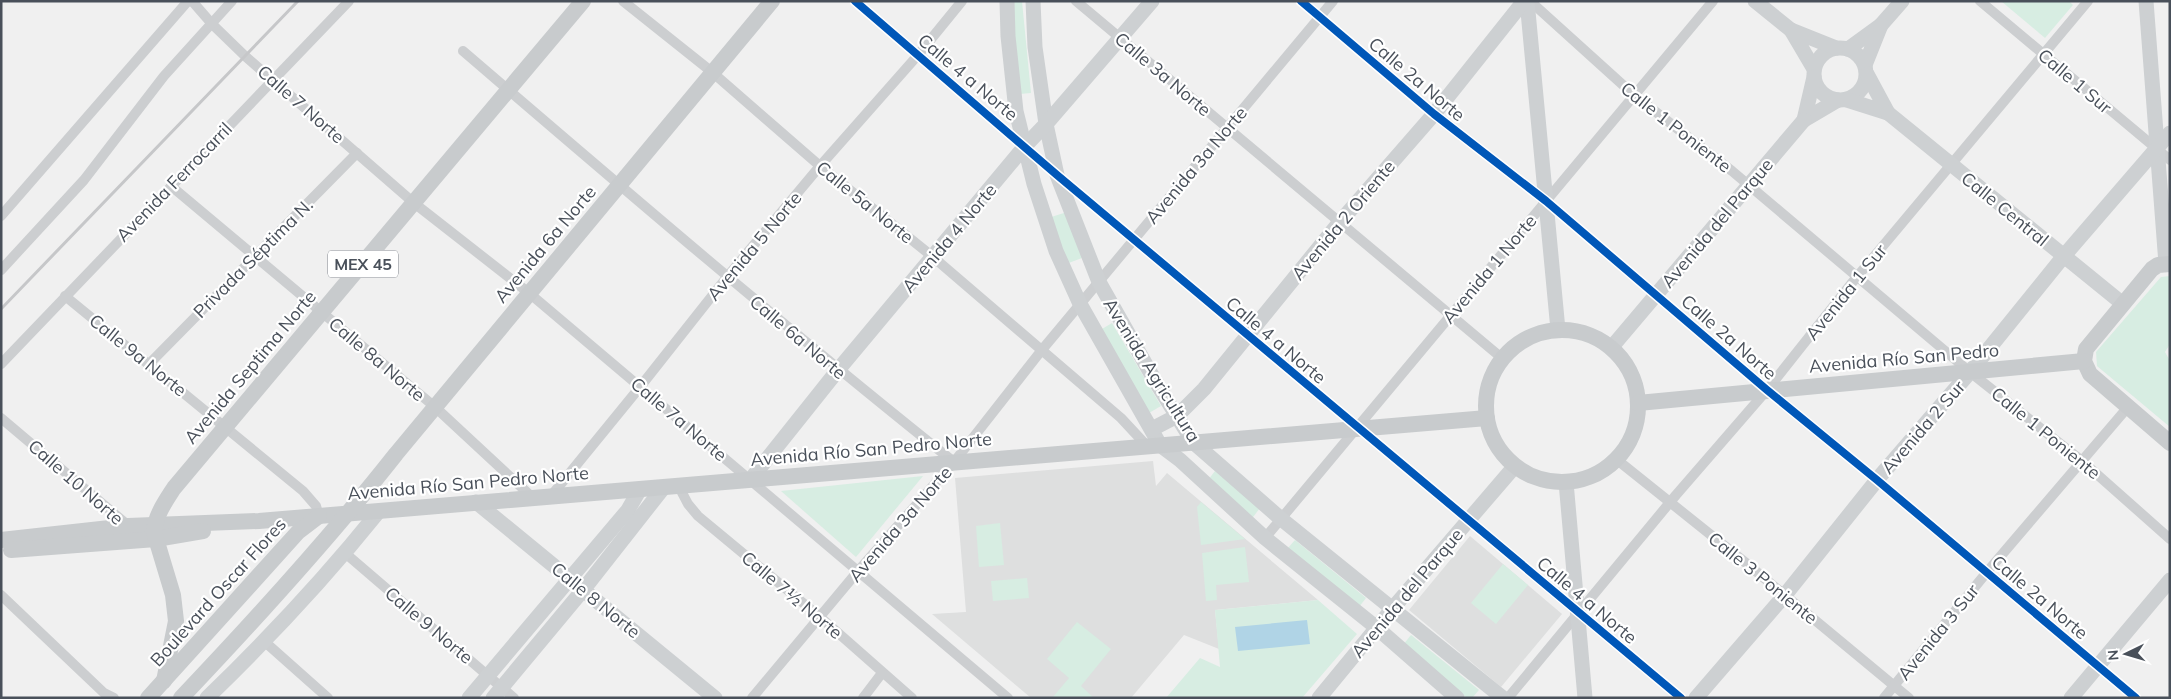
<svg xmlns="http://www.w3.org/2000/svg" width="2171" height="699" font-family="Mulish,sans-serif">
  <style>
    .education { fill: #dedfdf }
    .green { fill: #d7ede2 }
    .water { fill: #b0d4e6 }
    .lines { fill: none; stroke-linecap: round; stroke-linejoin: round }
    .street { stroke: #ccced0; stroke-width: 10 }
    .secondary { stroke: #cdd0d2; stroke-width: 15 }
    .primary { stroke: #c8cbcd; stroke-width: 16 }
    .rail { stroke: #c6c7c9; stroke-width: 3 }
    .cycleway-casing { stroke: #fff; stroke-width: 11 }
    .cycleway { stroke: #0057b8; stroke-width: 8 }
    .labels { text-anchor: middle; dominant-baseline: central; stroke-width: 4.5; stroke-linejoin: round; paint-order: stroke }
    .shield { fill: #fff; stroke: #80848c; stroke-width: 1 }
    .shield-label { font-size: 16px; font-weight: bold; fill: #49505a }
    .street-label { font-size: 18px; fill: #49505a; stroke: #fff }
  </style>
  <rect width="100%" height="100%" fill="#f0f0f0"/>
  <!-- education -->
  <g class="education">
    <polygon points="1153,461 1156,486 1167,473 1318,600 1215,610 1219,649 1184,635 1131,698 1031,698 932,614 966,612 955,478"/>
    <polygon points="1470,536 1562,614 1501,687 1409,610"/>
  </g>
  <!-- green -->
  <g class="green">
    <polygon points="1011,1 1022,1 1031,93 1020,94"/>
    <polygon points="2001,1 2069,1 2073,5 2045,38"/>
    <polygon points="1067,212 1082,258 1066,264 1045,219"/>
    <polygon points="2170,276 2170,344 2165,352 2170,361 2170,427 2097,366 2096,352 2161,277"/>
    <polygon points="1112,323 1161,406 1149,413 1097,332"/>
    <polygon points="1215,471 1260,508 1250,521 1205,484"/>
    <polygon points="923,476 856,557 781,491"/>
    <polygon points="1201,502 1245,539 1201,545 1197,507"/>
    <polygon points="1000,523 1004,565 979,567 976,526"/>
    <polygon points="1295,540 1366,598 1359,607 1288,548"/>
    <polygon points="1245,547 1249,582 1216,585 1217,600 1206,601 1202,553"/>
    <polygon points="1503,564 1528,585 1496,624 1471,603"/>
    <polygon points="1027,578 1029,598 993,601 991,581"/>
    <polygon points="1318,600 1357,634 1302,698 1166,698 1200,658 1220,667 1215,610"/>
    <polygon points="1077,622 1111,649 1081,686 1094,698 1052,698 1069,678 1047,659"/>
    <polygon points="1411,635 1479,690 1472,698 1467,698 1403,645"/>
  </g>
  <!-- water -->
  <polygon class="water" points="1307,620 1310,644 1238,651 1235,627"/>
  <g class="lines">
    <!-- street -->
    <g class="street">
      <polyline points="192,1 212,24 245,56 414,203 529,293 1008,698"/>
      <polyline points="623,1 712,72 820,166 933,257 1121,418 1147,446"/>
      <polyline points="855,1 1057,175 1681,698"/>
      <polyline points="1076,1 1503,359"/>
      <polyline points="1301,1 1434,114 1546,201 1767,390 1877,480 2136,698"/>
      <polyline points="1530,1 1634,95 1732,171 1970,372 2082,461 2170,539"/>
      <polyline points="1980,1 2170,160"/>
      <path d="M 463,51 C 625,190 787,329 954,462"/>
      <polyline points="171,186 435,407 533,498"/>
      <polyline points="1,216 188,1"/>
      <polyline points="1,270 84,180 164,76 232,1"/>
      <polyline points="65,296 303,491 316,506 319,516"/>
      <polyline points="1,364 349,1"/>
      <polyline points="149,364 357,153"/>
      <polyline points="1,418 130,527"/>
      <polyline points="1616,459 1746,563 1909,698"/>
      <polyline points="678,485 688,504 698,516 820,617 912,698"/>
      <polyline points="551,496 640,387 727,277 820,166 918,55 962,1"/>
      <polyline points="1265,538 1713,1"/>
      <polyline points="345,553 514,698"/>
      <polyline points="1,595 104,693 114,698"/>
      <polyline points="265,642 328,698"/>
      <polyline points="752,698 858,571 954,462 1041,351 1333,1"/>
      <polyline points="863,698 882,673"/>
      <polyline points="1508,698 1676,495 1767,390 1851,284 2088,1"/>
      <polyline points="1884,698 1987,572 2128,407"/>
    </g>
    <!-- secondary -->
    <g class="secondary">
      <polyline points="1007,1 1008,36 1016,111 1034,184 1056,251 1080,304 1160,445 1180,460 1265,538 1377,628 1457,698"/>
      <polyline points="1033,1 1035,47 1046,124 1057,175 1099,282 1154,379 1193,442 1280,518 1503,698"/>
      <polyline points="1527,1 1558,330"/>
      <polyline points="1755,1 1791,30"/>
      <polyline points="2146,1 2166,264"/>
      <polyline points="1881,25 1902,1"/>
      <circle cx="1840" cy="74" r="26"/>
      <polyline points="1848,49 1881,25 1865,65"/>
      <polyline points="1814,69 1791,30 1836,48"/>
      <polyline points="1814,77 1804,120 1838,100"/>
      <polyline points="1847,100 1888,113 1867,74"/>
      <polyline points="1888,113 2123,304"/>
      <polyline points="1611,348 1804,120"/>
      <polyline points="1152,429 1177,416 1204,389 1339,223 1434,114 1524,1"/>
      <polyline points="751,479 838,370 1025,146 1046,124 1152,1"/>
      <polyline points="1566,482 1585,698"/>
      <polyline points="476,502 715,698"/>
      <path d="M 207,698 C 268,639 326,577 379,511"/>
      <polyline points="469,698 628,510 640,489"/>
      <polyline points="493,698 583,590 664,487"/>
      <polyline points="1319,698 1393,608 1515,466"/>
      <polyline points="1696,698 1785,595 1881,475 1970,372 2063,257 2170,133"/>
      <polyline points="2071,698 2170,580"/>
    </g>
    <!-- primary -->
    <g class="primary">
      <polyline points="2170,264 2158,265 2152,269 2086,349 2084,361 2090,374 2170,443"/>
      <circle cx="1562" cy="406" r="76"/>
      <polyline points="1638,403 2084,361"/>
      <polyline points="1,540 128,526 259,521 1487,418"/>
      <polyline points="11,550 156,539 203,531"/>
      <path d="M 164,681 L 176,621 L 173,595 L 154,532 C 155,516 165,502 174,488 L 583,1"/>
      <polyline points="148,698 298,532 319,516"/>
      <path d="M 181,698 C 256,619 329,539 396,454 L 772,1"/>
    </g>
    <!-- rail -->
    <polyline class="rail" points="1,309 298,1"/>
    <!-- cycleway casing -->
    <g class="cycleway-casing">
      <g id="cycleway">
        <polyline points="855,1 1057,175 1681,698"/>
        <polyline points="1301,1 1434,114 1546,201 1767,390 1877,480 2136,698"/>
      </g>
    </g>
    <!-- cycleway -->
    <use href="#cycleway" class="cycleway"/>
  </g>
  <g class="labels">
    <!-- shield labels -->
    <rect class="shield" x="328" y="250.5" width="70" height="27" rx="4"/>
    <g class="shield-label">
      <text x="363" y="264">MEX 45</text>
    </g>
    <!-- street labels -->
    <g class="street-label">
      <text transform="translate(1163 74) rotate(40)">Calle 3a Norte</text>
      <text transform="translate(968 77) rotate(40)">Calle 4 a Norte</text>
      <text transform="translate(1417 79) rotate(40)">Calle 2a Norte</text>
      <text transform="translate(2075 81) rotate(40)">Calle 1 Sur</text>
      <text transform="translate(301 104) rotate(41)">Calle 7 Norte</text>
      <text transform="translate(1676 127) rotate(38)">Calle 1 Poniente</text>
      <text transform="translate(1196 165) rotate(-50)">Avenida 3a Norte</text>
      <text transform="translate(174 182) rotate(-46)">Avenida Ferrocarril</text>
      <text transform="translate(865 202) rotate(39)">Calle 5a Norte</text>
      <text transform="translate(2005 209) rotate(39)">Calle Central</text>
      <text transform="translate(1343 220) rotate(-50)">Avenida 2 Oriente</text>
      <text transform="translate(1717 223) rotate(-50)">Avenida del Parque</text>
      <text transform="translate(949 238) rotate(-50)">Avenida 4 Norte</text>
      <text transform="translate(545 244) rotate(-50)">Avenida 6a Norte</text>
      <text transform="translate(754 246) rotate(-50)">Avenida 5 Norte</text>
      <text transform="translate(253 258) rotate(-45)">Privada Séptima N.</text>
      <text transform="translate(1489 269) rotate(-50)">Avenida 1 Norte</text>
      <text transform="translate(1846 292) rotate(-51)">Avenida 1 Sur</text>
      <text transform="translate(798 337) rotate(40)">Calle 6a Norte</text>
      <text transform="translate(1729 337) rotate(41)">Calle 2a Norte</text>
      <text transform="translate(1276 340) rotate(40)">Calle 4 a Norte</text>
      <text transform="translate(138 355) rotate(39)">Calle 9a Norte</text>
      <text transform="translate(1904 358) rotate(-5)">Avenida Río San Pedro</text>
      <text transform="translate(377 359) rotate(40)">Calle 8a Norte</text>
      <text transform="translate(250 367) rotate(-50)">Avenida Septima Norte</text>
      <text transform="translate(1152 370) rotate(58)">Avenida Agricultura</text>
      <text transform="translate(679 419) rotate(40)">Calle 7a Norte</text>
      <text transform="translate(1923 427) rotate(-49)">Avenida 2 Sur</text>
      <text transform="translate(2046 433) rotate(39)">Calle 1 Poniente</text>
      <text transform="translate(871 449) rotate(-5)">Avenida Río San Pedro Norte</text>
      <text transform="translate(76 482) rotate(41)">Calle 10 Norte</text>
      <text transform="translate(468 483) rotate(-5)">Avenida Río San Pedro Norte</text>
      <text transform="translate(900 524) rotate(-49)">Avenida 3a Norte</text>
      <text transform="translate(1763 578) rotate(39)">Calle 3 Poniente</text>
      <text transform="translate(218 592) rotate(-48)">Boulevard Oscar Flores</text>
      <text transform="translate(1407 593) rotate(-50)">Avenida del Parque</text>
      <text transform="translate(792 595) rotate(40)">Calle 7½ Norte</text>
      <text transform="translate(2040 597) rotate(40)">Calle 2a Norte</text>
      <text transform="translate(596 600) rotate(39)">Calle 8 Norte</text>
      <text transform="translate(1587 600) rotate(40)">Calle 4 a Norte</text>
      <text transform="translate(429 625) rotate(40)">Calle 9 Norte</text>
      <text transform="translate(1938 632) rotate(-51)">Avenida 3 Sur</text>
    </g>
  </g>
  <!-- border -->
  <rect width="2171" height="699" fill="none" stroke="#49505a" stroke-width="5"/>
  <!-- north arrow -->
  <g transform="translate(2126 654) rotate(265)" stroke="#ffffff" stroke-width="4" paint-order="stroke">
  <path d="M0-4L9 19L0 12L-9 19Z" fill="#49505a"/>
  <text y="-8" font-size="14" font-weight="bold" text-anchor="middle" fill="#49505a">N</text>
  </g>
</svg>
